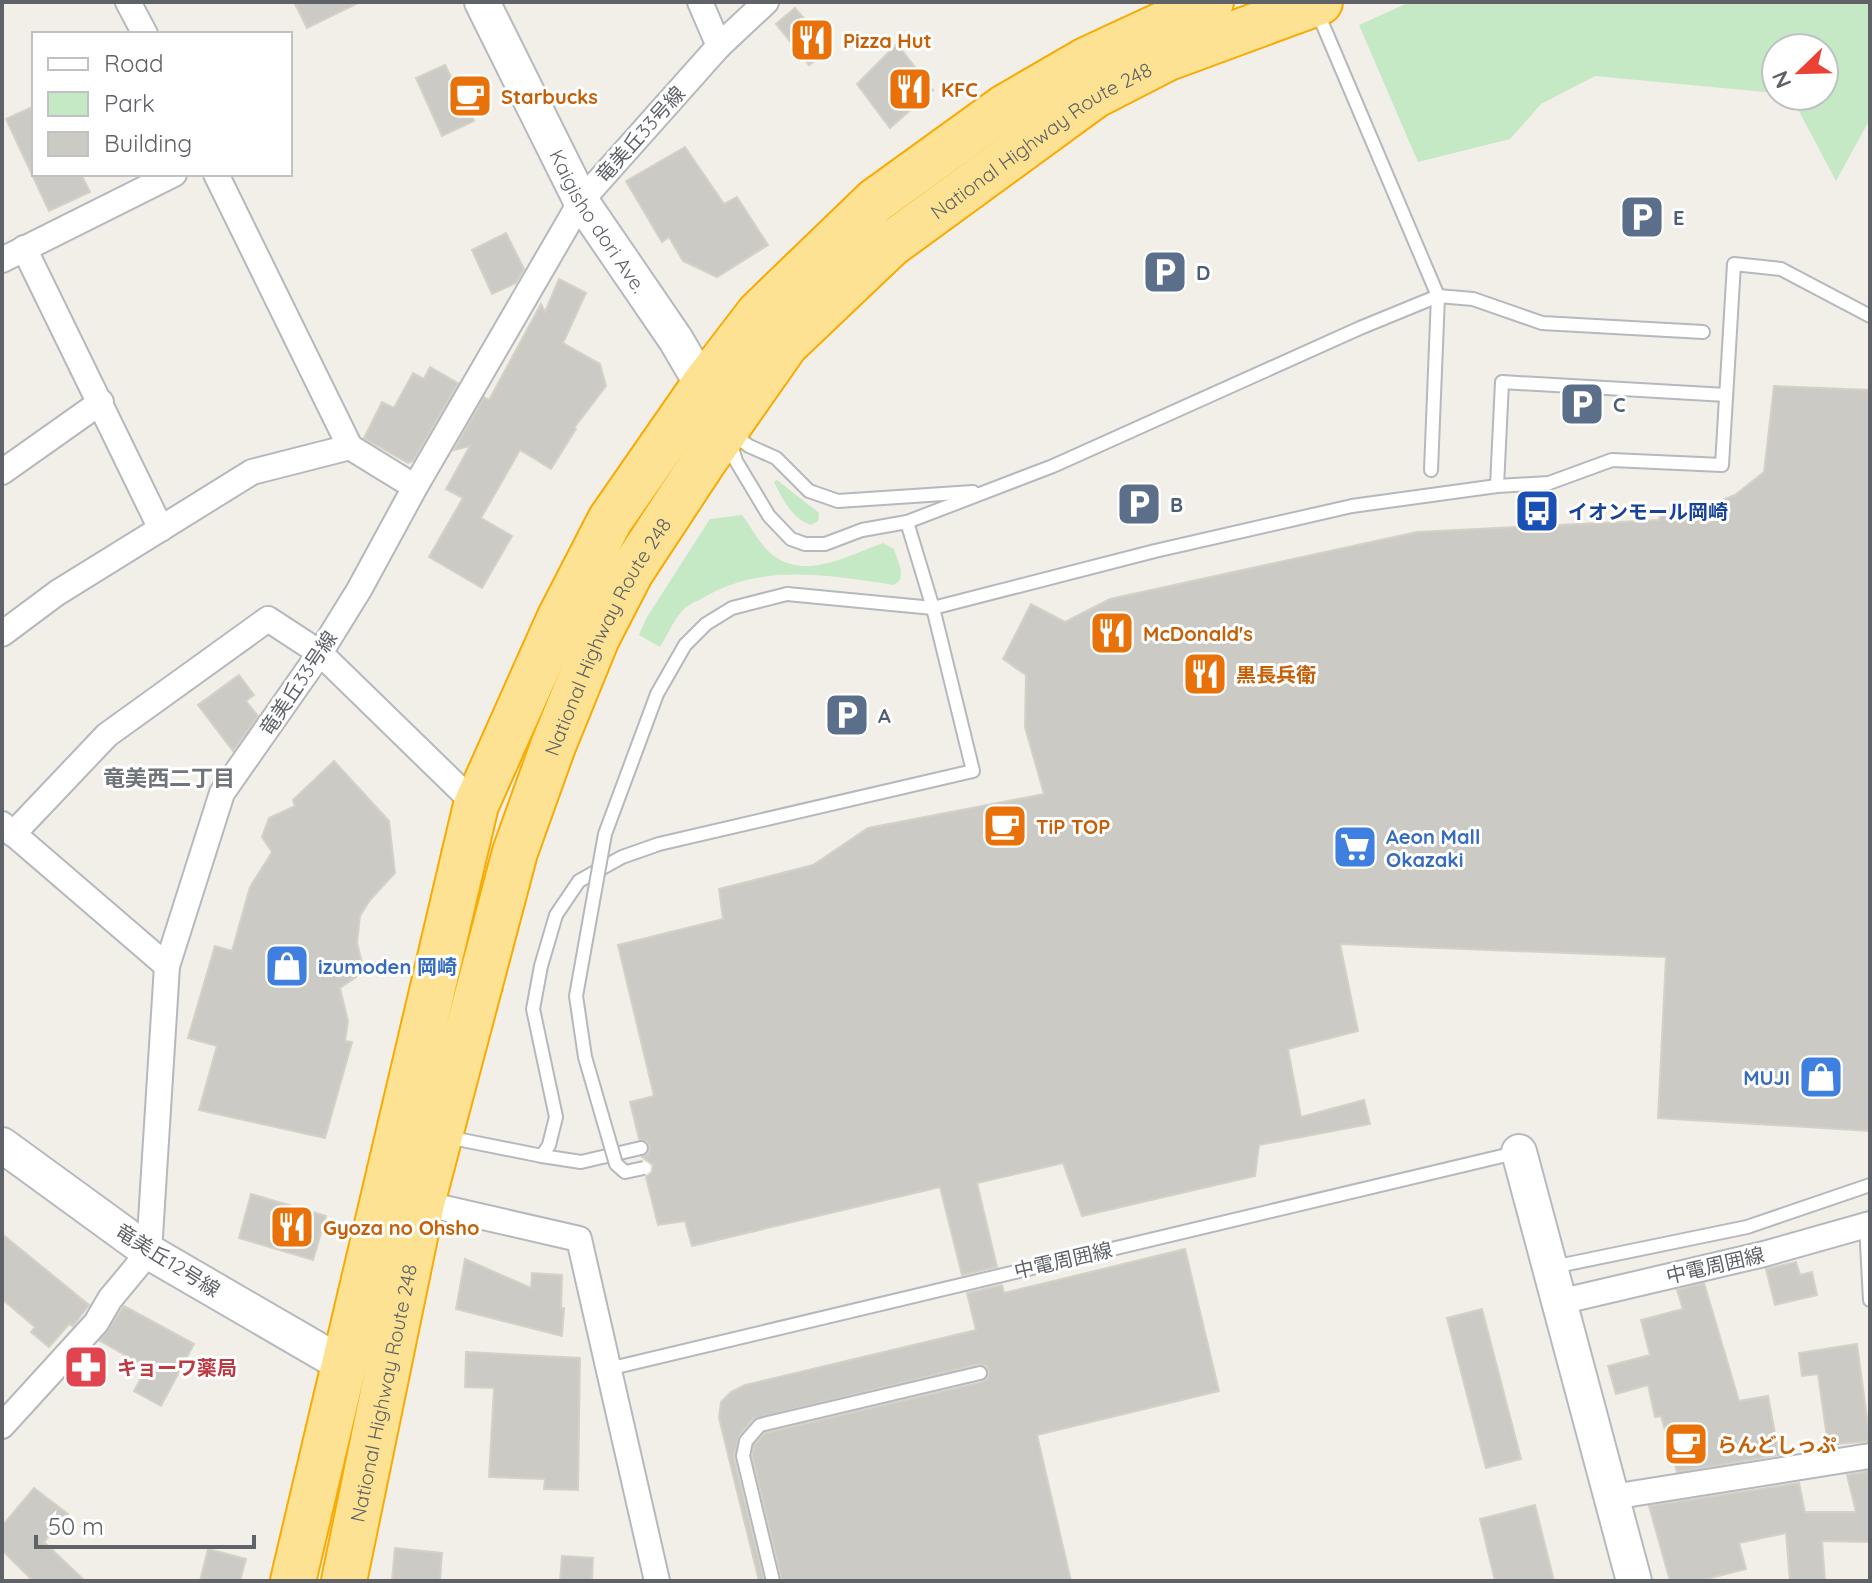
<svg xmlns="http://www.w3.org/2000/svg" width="1872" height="1583" font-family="Quicksand,'Noto Sans JP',sans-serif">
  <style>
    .green { fill: #c5e8c5 }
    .building { fill: #cccac5; stroke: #d6d1c6; stroke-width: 2 }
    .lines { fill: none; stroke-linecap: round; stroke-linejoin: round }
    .lane-casing { stroke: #b5b8bc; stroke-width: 16 }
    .street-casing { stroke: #b5b8bc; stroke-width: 28 }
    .secondary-casing { stroke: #b6babf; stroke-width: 38 }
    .highway-casing { stroke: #f9ab00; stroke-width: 48 }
    .lane { stroke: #fff; stroke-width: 12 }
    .street { stroke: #fff; stroke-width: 24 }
    .secondary { stroke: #fff; stroke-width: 34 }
    .highway { stroke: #fde293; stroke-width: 44 }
    .lane-bridge-casing { stroke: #b5b8bc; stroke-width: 16; stroke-linecap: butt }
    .lane-bridge { stroke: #fff; stroke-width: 12 }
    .labels { text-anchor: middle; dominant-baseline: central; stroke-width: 6; stroke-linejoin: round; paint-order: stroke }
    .food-label { font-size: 20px; font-weight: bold; fill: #c56008; stroke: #fff; text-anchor: start }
    .street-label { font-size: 20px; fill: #5f6368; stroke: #fff }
    .service-label { font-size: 20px; font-weight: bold; fill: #4e5e75; stroke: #fff; text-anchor: start }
    .transit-label { font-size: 20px; font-weight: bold; fill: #164399; stroke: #fff; text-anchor: start }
    .shop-label { font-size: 20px; font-weight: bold; fill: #366cbe; stroke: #fff; text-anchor: start }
    .health-label { font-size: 20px; font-weight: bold; fill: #be3a42; stroke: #fff; text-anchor: start }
    .neighbourhood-label { font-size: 22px; font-weight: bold; fill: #70757a; stroke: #fff }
  </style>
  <rect width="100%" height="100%" fill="#f1efe8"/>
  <!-- green -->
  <g class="green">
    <polygon points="1410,2 1870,2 1870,119 1836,181 1791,96 1824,96 1824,48 1776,48 1776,93 1595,76 1541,104 1510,139 1418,162 1359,25"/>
    <path d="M 777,480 L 819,513 L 818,521 L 811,525 C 791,518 783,499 774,482 Z"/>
    <path d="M 742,515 C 752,528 761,547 774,556 C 807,580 849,555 883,543 L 894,549 L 901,570 L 900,580 L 894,585 C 832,576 767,563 708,595 C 700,600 688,604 682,611 C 673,621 667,636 660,647 L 639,635 L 647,617 L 710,519 Z"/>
  </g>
  <!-- building -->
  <g class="building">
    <polygon points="294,2 360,2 307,28"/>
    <polygon points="795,8 830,49 809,65 776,24"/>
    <polygon points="897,44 933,90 890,128 857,84"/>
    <polygon points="445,65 458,91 465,87 477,111 471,113 474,121 442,136 416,78"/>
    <polygon points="34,106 34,174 81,174 90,192 49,211 6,119"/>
    <polygon points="685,147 724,204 737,197 768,245 717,277 683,261 669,237 662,242 626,181"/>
    <polygon points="506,233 524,269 516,283 492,294 472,250"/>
    <polygon points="559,279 586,293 563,343 600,364 606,386 574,428 576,429 551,469 520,450 481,518 512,536 482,588 429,557 463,498 446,489 470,446 454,450 484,397 489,400 541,304 545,312"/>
    <polygon points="430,367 458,383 413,461 408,463 364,438 382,402 394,408 413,373 424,379"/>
    <polygon points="1774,386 1870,390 1870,1131 1658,1118 1666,957 1340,944 1358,1031 1288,1049 1301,1117 1364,1100 1370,1124 1259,1145 1255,1176 1082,1216 1063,1163 977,1183 997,1267 962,1275 940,1187 692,1246 685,1221 658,1225 646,1177 652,1172 653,1165 642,1157 648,1154 650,1147 647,1141 639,1139 630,1102 654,1096 618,945 723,919 719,889 813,865 868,828 1044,794 1025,727 1026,675 1003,659 1031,604 1065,622 1110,599 1417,532 1659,520 1662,508 1697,510 1735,495 1764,472"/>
    <polygon points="239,675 254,695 246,701 258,716 233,751 198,705"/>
    <polygon points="334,761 389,821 395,873 370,900 360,916 357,943 362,963 356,977 340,988 348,1021 345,1041 352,1042 325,1138 199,1110 217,1046 188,1038 215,946 232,951 250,887 272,852 262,837 269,818 295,806 293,800"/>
    <polygon points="251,1194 326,1216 313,1260 239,1238"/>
    <polygon points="2,1234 89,1305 73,1326 69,1324 49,1347 31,1332 35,1327 2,1299"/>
    <polygon points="1185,1249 1219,1391 1037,1435 1071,1581 782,1581 752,1456 754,1445 765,1433 982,1382 987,1379 989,1372 986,1366 979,1364 753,1419 739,1436 734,1457 764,1581 759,1581 719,1418 721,1402 731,1392 745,1385 976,1330 967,1293 1002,1285 1004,1293"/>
    <polygon points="465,1259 531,1288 532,1273 562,1275 561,1308 564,1308 562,1336 456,1309"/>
    <polygon points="1796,1262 1800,1275 1812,1272 1817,1295 1775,1305 1766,1269"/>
    <polygon points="1704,1283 1739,1401 1768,1396 1779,1455 1677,1472 1661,1416 1655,1417 1648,1385 1616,1394 1608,1366 1650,1355 1641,1320 1683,1309 1677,1290"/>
    <polygon points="124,1306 194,1344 161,1406 134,1391 147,1367 100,1341"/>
    <polygon points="1482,1309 1521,1459 1486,1468 1447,1318"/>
    <polygon points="1857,1344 1870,1441 1828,1445 1818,1374 1802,1376 1799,1353"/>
    <polygon points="466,1352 580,1358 578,1490 544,1489 545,1479 489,1477 494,1388 465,1387"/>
    <polygon points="1870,1471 1870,1542 1822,1541 1825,1581 1790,1581 1786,1533 1739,1543 1746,1569 1699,1581 1670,1581 1649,1506 1799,1483 1805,1512 1856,1512 1847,1475"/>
    <polygon points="34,1488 68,1514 44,1542 85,1581 33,1581 2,1550 2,1526"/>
    <polygon points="1535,1505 1554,1581 1495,1581 1480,1519"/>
    <polygon points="395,1548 442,1553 440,1581 392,1581"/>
    <polygon points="208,1549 246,1559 240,1581 200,1581"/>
    <polygon points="562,1556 593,1558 592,1581 560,1581"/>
  </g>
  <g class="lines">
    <!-- lane casing -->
    <g class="lane-casing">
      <g id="lane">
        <polyline points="1317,11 1438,296 1431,470"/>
        <polyline points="733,434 749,446 776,458 809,491 838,501 973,492"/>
        <polyline points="730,441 736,461 769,516 791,539 805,544 825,544 862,530 907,522 1053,466 1360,328 1438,296 1473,299 1542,323 1703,332"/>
        <polyline points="1497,486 1502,382 1726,395"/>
        <polyline points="787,594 933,608 1155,551 1352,506 1497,486 1549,483 1612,460 1722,465 1734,264 1781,269 1870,316"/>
        <polyline points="447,1137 542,1156 549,1145 556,1117 533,1009 541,966 556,915 579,881 622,857 659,844 973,771 933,608 907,522"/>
        <polyline points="542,1156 581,1162 641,1148"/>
        <polyline points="1866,1225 1870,1300"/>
        <polyline points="1553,1267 1747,1227 1870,1185"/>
        <polyline points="608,1369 1515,1153"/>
        <polyline points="773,1581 743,1456 746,1441 760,1425 980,1373"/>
      </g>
    </g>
    <!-- street casing -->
    <g class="street-casing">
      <g id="street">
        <polyline points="128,2 145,34"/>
        <polyline points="700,2 719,46"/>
        <polyline points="216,174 350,447"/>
        <polyline points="24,248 161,529"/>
        <polyline points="2,260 174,174"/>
        <polyline points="2,472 101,402"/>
        <polyline points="2,634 57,593 252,472 350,447 415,487"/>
        <polyline points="2,824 167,966"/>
        <polyline points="13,834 107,735 268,619 320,653 476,805"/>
        <polyline points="422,1203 579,1239 657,1581"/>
        <polyline points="1559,1302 1764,1254 1870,1224"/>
        <polyline points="2,1426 96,1323 110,1299 149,1252 167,966 222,793 320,653 359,590 415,487 581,201 719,46 766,2"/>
        <polyline points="1612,1497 1870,1456"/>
      </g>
    </g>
    <!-- secondary casing -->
    <g class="secondary-casing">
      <g id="secondary">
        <path id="s1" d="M 482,2 L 581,201 L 676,340 L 714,405"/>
        <polyline points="2,1145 149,1252 342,1364"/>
        <polyline points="1519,1152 1634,1581"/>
      </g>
    </g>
    <!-- highway casing -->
    <g class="highway-casing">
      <g id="highway">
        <polyline points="293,1581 476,805 559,619 610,520 703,386 759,313 875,201 1005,107 1086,60 1211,2"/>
        <path id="s2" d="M 344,1581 L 422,1203 L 515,852 L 553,746 L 597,638 L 631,572 L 704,461 L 786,344 L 890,245 L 1094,96 L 1168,58 L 1320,2"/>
      </g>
    </g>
    <!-- lane -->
    <use href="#lane" class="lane"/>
    <!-- street -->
    <use href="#street" class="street"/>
    <!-- secondary -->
    <use href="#secondary" class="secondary"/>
    <!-- highway -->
    <use href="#highway" class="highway"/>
    <!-- lane-bridge casing -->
    <g class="lane-bridge-casing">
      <polyline id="lane-bridge" points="644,1168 625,1172 616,1164 585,1057 576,996 605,834 657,694 685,645 706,624 732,608 787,594"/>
    </g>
    <!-- lane-bridge -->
    <use href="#lane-bridge" class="lane-bridge"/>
  </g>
  <!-- icons -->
  <defs>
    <g id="restaurant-square" transform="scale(2.3)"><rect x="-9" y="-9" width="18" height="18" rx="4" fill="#e8710a" stroke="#fff"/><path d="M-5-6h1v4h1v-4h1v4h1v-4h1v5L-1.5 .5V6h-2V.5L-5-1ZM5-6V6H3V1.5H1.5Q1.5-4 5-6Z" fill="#fff"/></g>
    <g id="cafe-square" transform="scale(2.3)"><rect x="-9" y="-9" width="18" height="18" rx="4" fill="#e8710a" stroke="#fff"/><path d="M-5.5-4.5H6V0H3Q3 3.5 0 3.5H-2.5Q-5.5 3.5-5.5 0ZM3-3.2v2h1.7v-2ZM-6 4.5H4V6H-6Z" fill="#fff"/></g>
    <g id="parking-square" transform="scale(2.3)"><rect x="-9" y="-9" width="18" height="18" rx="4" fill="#5c6f8a" stroke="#fff"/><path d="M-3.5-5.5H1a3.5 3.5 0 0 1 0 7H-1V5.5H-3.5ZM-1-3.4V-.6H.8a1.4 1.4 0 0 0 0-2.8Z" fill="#fff"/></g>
    <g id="bus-square" transform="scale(2.3)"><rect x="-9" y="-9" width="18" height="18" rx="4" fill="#1a4fb4" stroke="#fff"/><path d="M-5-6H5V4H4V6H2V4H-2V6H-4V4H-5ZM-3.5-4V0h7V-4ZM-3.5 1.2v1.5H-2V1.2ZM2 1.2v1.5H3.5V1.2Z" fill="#fff"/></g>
    <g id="supermarket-square" transform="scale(2.3)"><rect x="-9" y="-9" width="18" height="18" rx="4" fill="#3f7fe0" stroke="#fff"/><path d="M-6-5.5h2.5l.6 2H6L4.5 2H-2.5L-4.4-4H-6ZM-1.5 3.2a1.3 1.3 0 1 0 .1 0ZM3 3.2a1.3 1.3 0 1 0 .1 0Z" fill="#fff"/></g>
    <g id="shop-square" transform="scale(2.3)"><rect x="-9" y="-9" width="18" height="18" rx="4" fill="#3f7fe0" stroke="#fff"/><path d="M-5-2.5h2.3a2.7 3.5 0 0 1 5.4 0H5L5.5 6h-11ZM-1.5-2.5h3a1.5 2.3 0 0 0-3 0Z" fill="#fff"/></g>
    <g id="pharmacy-square" transform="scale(2.3)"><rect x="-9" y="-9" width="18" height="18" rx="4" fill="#e0444e" stroke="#fff"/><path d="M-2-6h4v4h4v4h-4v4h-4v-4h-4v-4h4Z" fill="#fff"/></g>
  </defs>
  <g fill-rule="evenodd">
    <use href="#restaurant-square" x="812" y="40"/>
    <use href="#restaurant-square" x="910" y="89"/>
    <use href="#cafe-square" x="470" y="96"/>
    <use href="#parking-square" x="1642" y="217"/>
    <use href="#parking-square" x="1165" y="272"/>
    <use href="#parking-square" x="1582" y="404"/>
    <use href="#parking-square" x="1139" y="504"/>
    <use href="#bus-square" x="1537" y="511"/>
    <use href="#restaurant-square" x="1112" y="633"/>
    <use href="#restaurant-square" x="1205" y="674"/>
    <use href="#parking-square" x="847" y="715"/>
    <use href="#cafe-square" x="1005" y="826"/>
    <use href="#supermarket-square" x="1355" y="847"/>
    <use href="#shop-square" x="287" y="966"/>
    <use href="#shop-square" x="1821" y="1077"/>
    <use href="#restaurant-square" x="292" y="1227"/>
    <use href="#pharmacy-square" x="86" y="1367"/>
    <use href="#cafe-square" x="1686" y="1444"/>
  </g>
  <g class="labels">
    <!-- food labels -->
    <g class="food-label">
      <text x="843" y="40">Pizza Hut</text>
      <text x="941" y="89">KFC</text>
      <text x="501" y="96">Starbucks</text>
      <text x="1143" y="633">McDonald's</text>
      <text x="1236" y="674">黒長兵衛</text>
      <text x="1036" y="826">TiP TOP</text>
      <text x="323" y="1227">Gyoza no Ohsho</text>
      <text x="1717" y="1444">らんどしっぷ</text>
    </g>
    <!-- street labels -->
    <g class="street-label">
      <text transform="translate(640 134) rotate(-48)">竜美丘33号線</text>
      <text stroke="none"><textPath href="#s2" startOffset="1656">National Highway Route 248</textPath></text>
      <text stroke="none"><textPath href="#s1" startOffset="248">Kaigisho dori Ave.</textPath></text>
      <text stroke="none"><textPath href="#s2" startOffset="984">National Highway Route 248</textPath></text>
      <text transform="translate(298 683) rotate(-56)">竜美丘33号線</text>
      <text transform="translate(168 1260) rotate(32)">竜美丘12号線</text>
      <text transform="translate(1063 1260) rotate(-13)">中電周囲線</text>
      <text transform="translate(1715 1265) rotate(-13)">中電周囲線</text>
      <text stroke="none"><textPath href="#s2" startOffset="192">National Highway Route 248</textPath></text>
    </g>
    <!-- service labels -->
    <g class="service-label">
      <text x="1673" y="217">E</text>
      <text x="1196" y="272">D</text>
      <text x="1613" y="404">C</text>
      <text x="1170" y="504">B</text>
      <text x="878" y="715">A</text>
    </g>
    <!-- transit labels -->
    <g class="transit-label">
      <text x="1568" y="511">イオンモール岡崎</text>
    </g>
    <!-- shop labels -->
    <g class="shop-label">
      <text x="1386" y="836">Aeon Mall<tspan x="1386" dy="23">Okazaki</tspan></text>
      <text x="318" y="966">izumoden 岡崎</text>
      <text x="1790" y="1077" text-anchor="end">MUJI</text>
    </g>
    <!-- health labels -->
    <g class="health-label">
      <text x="117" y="1367">キョーワ薬局</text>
    </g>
    <!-- neighbourhood labels -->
    <g class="neighbourhood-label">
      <text x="169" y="778">竜美西二丁目</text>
    </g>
  </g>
  <!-- border -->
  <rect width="1872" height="1583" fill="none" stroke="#5f6368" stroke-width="8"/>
  <!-- legend -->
  <rect x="32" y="32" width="260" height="144" fill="#ffffff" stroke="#bfc1c3" stroke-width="2"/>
  <rect x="48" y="58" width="40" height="12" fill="#ffffff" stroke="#bfc1c3" stroke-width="2"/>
  <text x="104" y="72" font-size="24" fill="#5f6368">Road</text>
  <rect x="48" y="92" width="40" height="24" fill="#c5e8c5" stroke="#bfc1c3" stroke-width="2"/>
  <text x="104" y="112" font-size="24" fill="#5f6368">Park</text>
  <rect x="48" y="132" width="40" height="24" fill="#cccac5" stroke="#bfc1c3" stroke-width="2"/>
  <text x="104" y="152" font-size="24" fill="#5f6368">Building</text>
  <!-- north arrow -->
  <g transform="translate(1800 72) rotate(247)"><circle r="38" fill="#ffffff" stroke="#bfc1c3" stroke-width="2"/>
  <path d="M0-6L14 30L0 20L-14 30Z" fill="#ea4335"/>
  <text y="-12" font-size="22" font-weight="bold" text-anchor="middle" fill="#5f6368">N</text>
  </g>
  <!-- scale -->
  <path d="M36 1535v12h218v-12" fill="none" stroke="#5f6368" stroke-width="4"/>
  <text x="48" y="1535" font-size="24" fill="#5f6368" stroke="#ffffff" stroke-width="6" paint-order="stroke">50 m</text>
</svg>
